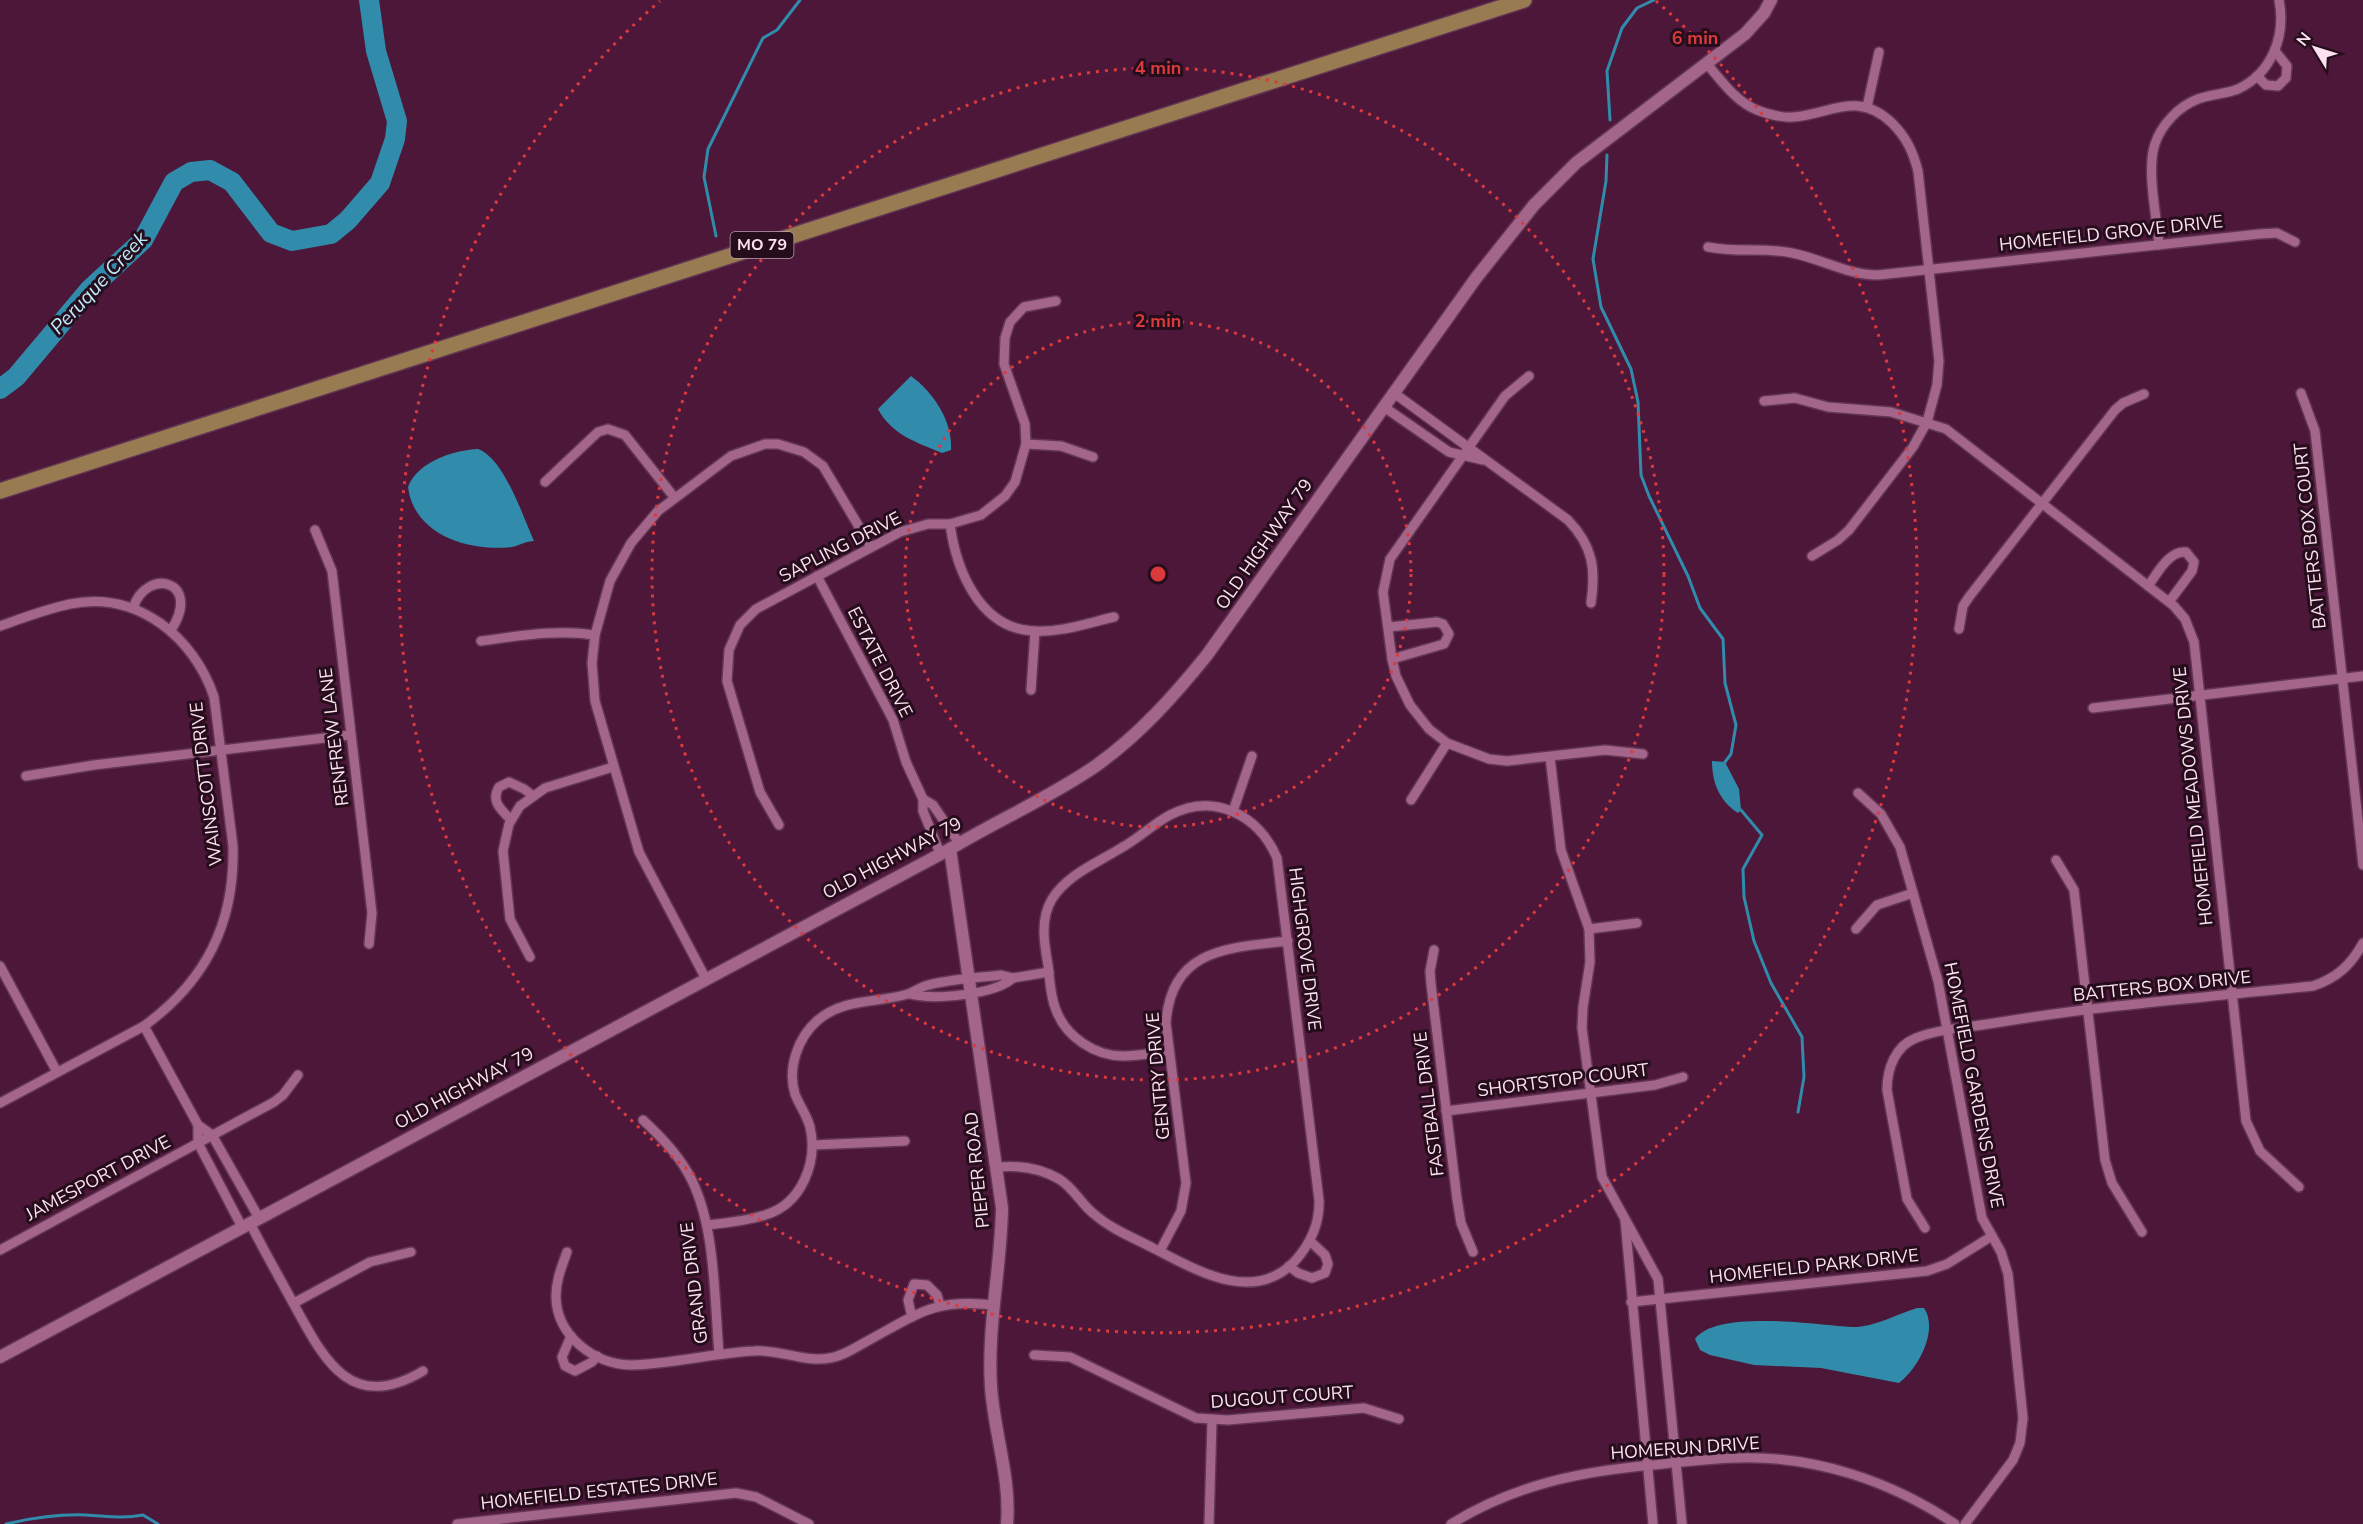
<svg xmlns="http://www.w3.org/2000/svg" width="2363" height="1524" font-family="'Nunito Sans',sans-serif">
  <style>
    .water { fill: #318cab }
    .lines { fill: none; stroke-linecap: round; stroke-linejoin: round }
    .stream { stroke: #318cab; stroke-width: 3 }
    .river { stroke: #318cab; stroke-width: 20 }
    .minor-casing { stroke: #623653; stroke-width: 12 }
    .tertiary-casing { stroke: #623653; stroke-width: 15 }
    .primary-casing { stroke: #623653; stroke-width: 18 }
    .minor { stroke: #a4658a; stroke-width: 9 }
    .tertiary { stroke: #a4658a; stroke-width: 12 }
    .primary { stroke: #997b52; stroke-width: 15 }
    .ring { fill: none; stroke: #da3a3c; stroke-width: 3; stroke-dasharray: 3 6 }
    .labels { text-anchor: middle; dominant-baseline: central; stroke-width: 6; stroke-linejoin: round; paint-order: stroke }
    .shield { fill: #250d1c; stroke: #bca1b0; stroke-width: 1.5 }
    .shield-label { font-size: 16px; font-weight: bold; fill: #fde1f0 }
    .street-label { font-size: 18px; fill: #fde1f0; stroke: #250d1c }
    .water-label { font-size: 20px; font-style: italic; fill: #bee9fa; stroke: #250d1c }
    .centre { fill: #da3a3c; stroke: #250d1c; stroke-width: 3 }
    .ring-label { font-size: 18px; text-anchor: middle; font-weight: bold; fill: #da3a3c; stroke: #250d1c; stroke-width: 6; stroke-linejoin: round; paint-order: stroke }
  </style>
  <rect width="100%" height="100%" fill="#4d173a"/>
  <!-- water -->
  <g class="water">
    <path d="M 911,376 C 933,392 953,421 951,450 L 942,453 C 916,442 892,435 878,409 Z"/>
    <path d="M 478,449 C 504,458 523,517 534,541 C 527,541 520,545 512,547 C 471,552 414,536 408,487 C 417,462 454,450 478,449 Z"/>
    <path d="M 1712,761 L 1725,762 L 1739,789 L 1741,810 L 1738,813 C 1719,801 1712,782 1712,761 Z"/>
    <path d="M 1917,1308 L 1924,1308 C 1939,1330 1918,1369 1899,1383 L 1821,1368 L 1754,1365 L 1710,1355 L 1700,1350 L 1695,1339 C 1716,1309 1819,1325 1851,1327 C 1873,1328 1897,1314 1917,1308 Z"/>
  </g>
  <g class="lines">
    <!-- stream -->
    <g class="stream">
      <polyline points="1610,120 1607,71 1622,28 1637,8 1654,0"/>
      <polyline points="1607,155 1606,181 1593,259 1601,307 1631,369 1638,402 1641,475 1649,496 1688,576 1700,608 1723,639 1725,683 1736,725 1731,754 1725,762"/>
      <polyline points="716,236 704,177 708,149 763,38 777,30 800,0"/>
      <polyline points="1741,810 1762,835 1743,869 1744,897 1754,941 1771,983 1802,1037 1804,1077 1798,1112"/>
      <path d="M 6,1524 C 32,1518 60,1514 86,1515 C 107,1516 123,1519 143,1515 L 158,1524"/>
    </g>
    <!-- river -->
    <polyline class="river" points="0,389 16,377 90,289 143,240 174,182 191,172 210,170 232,182 271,233 292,241 331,234 348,220 380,183 395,139 397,121 376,51 369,0"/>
    <!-- minor casing -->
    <g class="minor-casing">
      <g id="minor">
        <path d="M 1707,64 C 1721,80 1736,102 1757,110 C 1768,114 1781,118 1793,117 C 1831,114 1858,90 1892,123 C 1907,138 1913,152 1918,171 L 1939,361 L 1937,385 L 1927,422 L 1913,447 L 1849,530 L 1838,540 L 1812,556"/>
        <polyline points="2257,76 2266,85 2278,86 2286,78 2287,66 2275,51"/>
        <polyline points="1867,107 1879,52"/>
        <path d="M 2159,245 C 2157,217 2146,170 2155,144 C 2161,125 2179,106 2198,99 C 2211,94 2226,94 2238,89 C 2272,73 2286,36 2279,0"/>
        <path d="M 1708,247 C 1736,253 1764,247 1792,253 C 1822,259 1848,275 1878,275 L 2259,234 L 2277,233 L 2295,242"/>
        <polyline points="1529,376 1505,396 1390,559 1383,592 1392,659 1396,676 1410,705 1429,729 1447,743 1489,759 1507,761 1605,750 1643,754"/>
        <path d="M 1394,393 L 1568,520 C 1593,546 1596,569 1591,603"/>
        <polyline points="2301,393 2315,431 2363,865"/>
        <polyline points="1764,401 1795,398 1828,407 1891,412 1946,429 2174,606 2185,619 2194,642 2246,1121 2260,1151 2299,1187"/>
        <polyline points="1384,407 1449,452 1483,460"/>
        <polyline points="1026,444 1061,446 1093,457"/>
        <polyline points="545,482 598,432 608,429 625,435 674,497"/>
        <path d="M 950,524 C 956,569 979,628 1033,631 C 1060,633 1088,623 1114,617"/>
        <polyline points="315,530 332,571 372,913 369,944"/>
        <polyline points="817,576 893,720 906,762 923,799 923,811 940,853"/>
        <path d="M 2148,586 C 2157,574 2169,550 2186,552 L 2194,562 L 2192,571 L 2169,602"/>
        <path d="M 133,608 C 147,566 203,581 171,630"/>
        <path d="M 0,626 C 23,618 46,609 70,604 C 137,590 194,637 214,697 L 233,846 C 235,923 206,981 144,1026 L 0,1103"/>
        <polyline points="1389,627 1437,622 1443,624 1449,634 1444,644 1392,659"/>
        <polyline points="1959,629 1963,606 1969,597 2115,410 2123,403 2144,394"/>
        <path d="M 481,641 C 519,636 556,629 595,635"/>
        <polyline points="1031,690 1035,631"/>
        <polyline points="2093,708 2363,676"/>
        <polyline points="1550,757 1561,850 1589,929 1590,962 1583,1007 1582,1028 1602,1177 1658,1279 1682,1524"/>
        <polyline points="26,776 94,765 350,735"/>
        <polyline points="1858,793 1881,814 1900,847 1938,981 1982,1218 2001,1252 2008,1274 2023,1418 2020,1443 2013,1460 1965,1524"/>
        <polyline points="923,799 933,805 959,843"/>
        <polyline points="1411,800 1447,743"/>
        <polyline points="1233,811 1252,756"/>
        <path d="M 511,820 C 502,810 490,802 499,787 L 509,782 L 524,789 L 532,795"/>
        <polyline points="779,825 760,792 727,681 729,650 740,625 756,609 900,532 928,524 950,524 981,515 1005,496 1015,482 1026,444 1025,424 1004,364 1005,338 1010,322 1024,307 1056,301"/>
        <polyline points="2056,860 2074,890 2105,1160 2112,1183 2142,1232"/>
        <polyline points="1589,929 1637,923"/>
        <polyline points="1856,929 1877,905 1913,893"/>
        <polyline points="1434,950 1430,971 1431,984 1457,1199 1461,1223 1473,1252"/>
        <polyline points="530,957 510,919 503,851 509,824 520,806 545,788 613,767"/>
        <polyline points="0,966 57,1072"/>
        <polyline points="706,979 639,852 595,701 592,663 595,635 610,581 631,543 658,511 731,456 765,444 778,444 804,452 823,466 871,547"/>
        <path d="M 910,994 C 933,1000 995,995 1013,978"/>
        <polyline points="144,1026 198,1125 212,1135 259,1218"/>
        <polyline points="1446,1111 1655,1085 1683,1077"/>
        <path d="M 643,1120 C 660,1136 676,1152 688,1173 C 716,1222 714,1297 719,1353"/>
        <polyline points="198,1125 198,1143 242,1227"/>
        <polyline points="813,1145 905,1141"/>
        <path d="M 998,1167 C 1020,1165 1040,1168 1059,1179 C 1074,1188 1081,1204 1094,1214 C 1111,1229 1134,1238 1153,1248 C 1196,1270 1253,1305 1295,1261 C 1311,1243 1320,1224 1319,1200 L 1277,858 C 1259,815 1214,792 1170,815 C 1153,824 1138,839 1121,848 C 1097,863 1068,874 1052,899 C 1040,919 1044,943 1048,965 C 1050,980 1050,996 1056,1010 C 1066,1037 1095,1056 1123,1056 C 1138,1056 1154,1053 1169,1051"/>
        <polyline points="1625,1220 1653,1524"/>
        <path d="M 250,1223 C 263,1249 278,1275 292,1301 C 323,1357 349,1415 423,1371"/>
        <path d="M 707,1225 C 726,1223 747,1221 765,1215 C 802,1204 818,1162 810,1127 C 807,1115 799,1105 795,1094 C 787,1068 798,1037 818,1020 C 844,998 878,1003 908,994 C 914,992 919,988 925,986 C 949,979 976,978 1001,975 L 1013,978 L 1049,972"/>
        <path d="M 1925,1228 L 1907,1199 L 1887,1090 C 1887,1069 1895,1046 1916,1038 C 1942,1028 1974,1027 2001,1022 C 2104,1005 2209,997 2313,986 C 2337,978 2351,965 2363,943"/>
        <polyline points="0,1250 274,1102 283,1095 298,1075"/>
        <path d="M 1160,1251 L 1181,1211 L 1186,1183 L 1166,1023 C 1171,948 1229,948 1288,941"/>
        <path d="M 567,1252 C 562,1266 556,1280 556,1296 C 556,1335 594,1365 632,1365 C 672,1364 713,1353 754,1351 C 780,1349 804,1363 830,1358 C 844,1356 858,1346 871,1339 C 919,1313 936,1298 994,1305"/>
        <polyline points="1289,1266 1298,1273 1312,1278 1325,1273 1328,1264 1325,1255 1310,1241"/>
        <polyline points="1631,1302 1927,1271 1947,1264 1992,1236"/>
        <polyline points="294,1303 370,1262 411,1252"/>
        <polyline points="912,1317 908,1300 914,1284 927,1285 937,1295 940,1305"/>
        <polyline points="571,1336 562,1357 565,1366 575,1371 592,1362 597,1356"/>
        <polyline points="1034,1355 1070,1357 1196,1418 1228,1420 1364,1408 1399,1419"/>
        <polyline points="457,1524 736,1493 756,1497 809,1524"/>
        <polyline points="1209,1524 1212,1421"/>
        <path d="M 1451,1524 C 1514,1485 1581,1471 1654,1465 C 1681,1462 1709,1459 1736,1458 C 1814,1455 1891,1481 1955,1524"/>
      </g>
    </g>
    <!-- tertiary casing -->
    <g class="tertiary-casing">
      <g id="tertiary">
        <path d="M 950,849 L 1002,1208 C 1001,1268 987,1327 991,1387 C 994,1432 1011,1479 1007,1524"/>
        <path d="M 0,1357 L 950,849 C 998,820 1051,797 1097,765 C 1140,734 1174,696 1207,655 L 1476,278 L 1534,205 L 1576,163 L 1745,34 L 1764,13 L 1771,0"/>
      </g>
    </g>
    <!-- primary casing -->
    <g class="primary-casing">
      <polyline id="primary" points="0,491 1524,0"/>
    </g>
    <!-- minor -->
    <use href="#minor" class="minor"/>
    <!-- tertiary -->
    <use href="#tertiary" class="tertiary"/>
    <!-- primary -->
    <use href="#primary" class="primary"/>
  </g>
  <!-- distance rings -->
  <g class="ring">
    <circle cx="1158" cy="574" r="253"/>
    <circle cx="1158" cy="574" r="506"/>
    <path d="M1656 1A759 759 0 1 1 660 1"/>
  </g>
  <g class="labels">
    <!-- shield labels -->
    <rect class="shield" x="730.5" y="232" width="63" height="26" rx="4.5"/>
    <g class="shield-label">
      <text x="762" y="245">MO 79</text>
    </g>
    <!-- street labels -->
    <g class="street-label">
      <text transform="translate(2111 233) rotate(-6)">HOMEFIELD GROVE DRIVE</text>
      <text transform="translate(2310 536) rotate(-96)">BATTERS BOX COURT</text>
      <text transform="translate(1264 544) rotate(-55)">OLD HIGHWAY 79</text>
      <text transform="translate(840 547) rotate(-27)">SAPLING DRIVE</text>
      <text transform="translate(880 662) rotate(63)">ESTATE DRIVE</text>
      <text transform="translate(334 737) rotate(-97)">RENFREW LANE</text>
      <text transform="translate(206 784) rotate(-97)">WAINSCOTT DRIVE</text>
      <text transform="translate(2193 796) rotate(-96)">HOMEFIELD MEADOWS DRIVE</text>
      <text transform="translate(892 858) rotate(-28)">OLD HIGHWAY 79</text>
      <text transform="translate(1305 949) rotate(83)">HIGHGROVE DRIVE</text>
      <text transform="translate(2162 986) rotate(-6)">BATTERS BOX DRIVE</text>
      <text transform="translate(1158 1076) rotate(-95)">GENTRY DRIVE</text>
      <text transform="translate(1563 1080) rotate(-7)">SHORTSTOP COURT</text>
      <text transform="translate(1974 1085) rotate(79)">HOMEFIELD GARDENS DRIVE</text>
      <text transform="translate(464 1088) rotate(-28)">OLD HIGHWAY 79</text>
      <text transform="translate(1429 1104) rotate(-97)">FASTBALL DRIVE</text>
      <text transform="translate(977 1170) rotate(-96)">PIEPER ROAD</text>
      <text transform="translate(98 1178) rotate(-28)">JAMESPORT DRIVE</text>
      <text transform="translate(1814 1266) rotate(-6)">HOMEFIELD PARK DRIVE</text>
      <text transform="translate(694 1283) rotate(-97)">GRAND DRIVE</text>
      <text transform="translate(1282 1397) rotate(-4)">DUGOUT COURT</text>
      <text transform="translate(1685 1448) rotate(-4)">HOMERUN DRIVE</text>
      <text transform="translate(599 1491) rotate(-6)">HOMEFIELD ESTATES DRIVE</text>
    </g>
    <!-- water labels -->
    <g class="water-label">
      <text transform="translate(99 283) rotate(-47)">Peruque Creek</text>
    </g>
  </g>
  <circle cx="1158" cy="574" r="9" class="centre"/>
  <g class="ring-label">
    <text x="1695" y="44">6 min</text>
    <text x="1158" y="74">4 min</text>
    <text x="1158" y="327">2 min</text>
  </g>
  <!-- north arrow -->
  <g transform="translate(2315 48) rotate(308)" stroke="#250d1c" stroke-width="4.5" paint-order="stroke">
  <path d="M0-4.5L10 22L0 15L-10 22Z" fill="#fde1f0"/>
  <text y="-9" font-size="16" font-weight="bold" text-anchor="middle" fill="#fde1f0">N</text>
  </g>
</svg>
